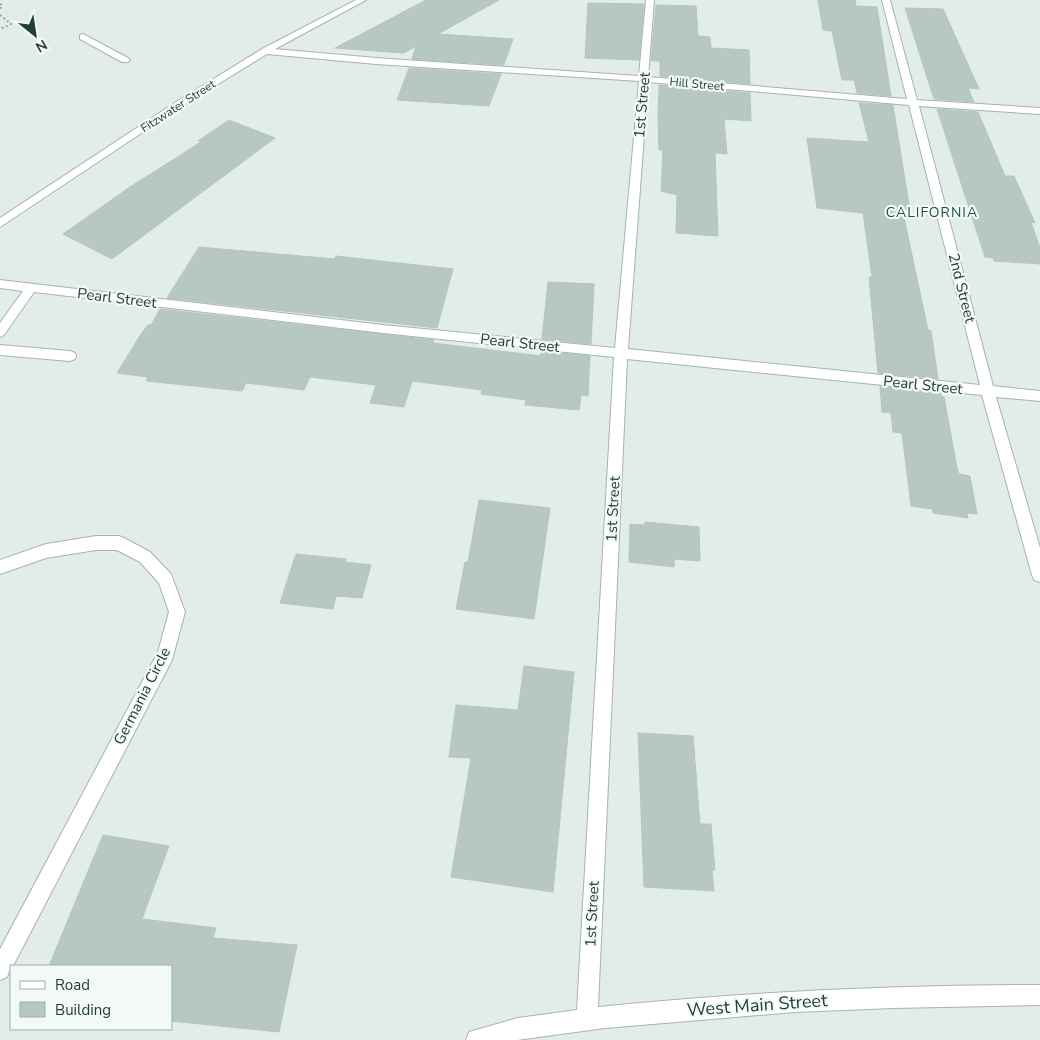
<svg xmlns="http://www.w3.org/2000/svg" width="1040" height="1040" font-family="'Nunito Sans',sans-serif">
  <style>
    .building { fill: #b7c7c2; stroke: #b4c6c0 }
    .lines { fill: none; stroke-linecap: round; stroke-linejoin: round }
    .minor-casing { stroke: #a5b4b0; stroke-width: 2 }
    .path { stroke: #82b1a5; stroke-width: 2; stroke-dasharray: 2 2.5; stroke-linecap: butt }
    .minor { fill: #fff; fill-rule: evenodd }
    .labels { text-anchor: middle; dominant-baseline: central; stroke-width: 4.5; stroke-linejoin: round; paint-order: stroke }
    .far-street-label { font-size: 12px; fill: #223e38; stroke: #f3f9f6 }
    .far-neighbourhood-label { font-size: 14px; letter-spacing: 1px; fill: #1d5048; stroke: #f3f9f6 }
    .street-label { font-size: 15px; fill: #223e38; stroke: #f3f9f6 }
    .near-street-label { font-size: 18px; fill: #223e38; stroke: #f3f9f6 }
  </style>
  <rect width="100%" height="100%" fill="#e2ece9"/>
  <!-- building -->
  <g class="building">
    <polygon points="426,0 499,0 438,34 513,39 504,65 412,59 416,46 404,53 335,48"/>
    <polygon points="818,0 855,0 856,6 877,7 891,96 857,93 854,80 842,80 832,31 823,30"/>
    <polygon points="588,3 644,4 639,60 585,58"/>
    <polygon points="656,5 696,6 698,36 710,37 711,48 749,50 750,84 660,76 660,61 651,61"/>
    <polygon points="905,8 943,9 979,89 968,88 974,102 934,99"/>
    <polygon points="409,68 501,74 489,106 397,100"/>
    <polygon points="659,85 750,93 751,121 724,119 727,154 715,153 718,236 676,233 677,195 661,191 663,150 659,150 658,117"/>
    <polygon points="859,103 893,105 910,211 903,213 928,330 931,331 938,379 878,373 869,277 872,277 863,213 817,208 807,138 869,142"/>
    <polygon points="937,109 978,112 1005,176 1014,176 1035,223 1031,222 1040,248 1040,264 994,261 993,258 985,257"/>
    <polygon points="229,120 275,138 112,259 63,234 130,187 201,142 198,141"/>
    <polygon points="199,247 335,259 336,256 453,269 437,328 167,298"/>
    <polygon points="548,282 594,284 591,344 542,339"/>
    <polygon points="160,309 434,340 433,343 541,356 541,351 590,356 588,396 581,395 579,410 525,405 526,400 481,394 482,390 412,381 404,407 370,403 376,385 310,377 304,390 246,383 242,391 146,381 148,377 117,373 141,334 148,325 151,325"/>
    <polygon points="880,386 941,393 941,396 944,397 957,468 959,474 970,476 977,514 967,513 968,518 933,513 932,509 911,506 902,433 893,432 891,413 882,412"/>
    <polygon points="479,500 550,508 534,619 456,609 465,562 468,562"/>
    <polygon points="645,522 699,527 700,561 674,559 674,567 629,562 630,524 645,525"/>
    <polygon points="296,554 346,559 345,562 371,565 362,598 336,596 333,609 280,603"/>
    <polygon points="524,666 574,672 553,892 451,877 471,758 449,757 456,705 518,710"/>
    <polygon points="638,733 693,736 700,824 711,824 715,870 712,870 714,891 644,887"/>
    <polygon points="103,835 169,846 142,919 216,928 213,938 297,945 279,1032 171,1021 171,966 49,966"/>
  </g>
  <g class="lines">
    <!-- minor casing -->
    <g class="minor-casing">
      <g id="minor">
        <path d="M 356,0 L 366,0 L 275,49 L 376,58 L 639,76 L 646,0 L 654,0 L 648,77 L 907,99 L 882,0 L 890,0 L 917,100 L 1040,108 L 1040,114 L 919,106 L 993,386 L 1040,391 L 1040,401 L 996,397 L 1040,548 L 1040,582 L 1034,580 L 1032,575 L 982,395 L 627,359 L 598,1007 C 745,992 892,985 1040,985 L 1040,1005 L 893,1008 L 795,1012 L 605,1028 L 517,1040 L 466,1040 L 469,1032 L 518,1018 L 577,1010 L 614,357 L 383,333 L 34,292 L 4,335 L 0,337 L 0,323 L 23,291 L 0,288 L 0,280 L 383,325 L 615,348 L 639,81 L 376,64 L 267,54 L 182,106 L 0,227 L 0,218 L 176,102 L 262,49 ZM 648,82 L 909,105 L 980,385 L 628,349 Z"/>
        <polygon points="83,34 128,58 130,60 128,62 122,62 80,39 80,35"/>
        <polygon points="0,345 70,351 75,353 76,356 75,359 70,361 0,355"/>
        <polygon points="96,536 119,536 124,538 150,552 171,574 185,612 172,660 13,966 11,966 7,977 0,980 0,949 158,652 169,612 159,583 140,562 117,550 96,550 46,558 0,574 0,560 46,544"/>
      </g>
    </g>
    <!-- path -->
    <g class="path">
      <polyline points="0,4 2,5 0,10"/>
      <polyline points="0,15 11,24 0,29"/>
    </g>
    <!-- minor -->
    <use href="#minor" class="minor"/>
  </g>
  <g class="labels">
    <!-- far-street labels -->
    <g class="far-street-label">
      <text transform="translate(697 84) rotate(5)">Hill Street</text>
      <text transform="translate(178 106) rotate(-33)">Fitzwater Street</text>
    </g>
    <!-- far-neighbourhood labels -->
    <g class="far-neighbourhood-label">
      <text x="932" y="212">CALIFORNIA</text>
    </g>
    <!-- street labels -->
    <g class="street-label">
      <text transform="translate(642 105) rotate(-85)">1st Street</text>
      <text transform="translate(962 288) rotate(76)">2nd Street</text>
      <text transform="translate(117 298) rotate(7)">Pearl Street</text>
      <text transform="translate(520 343) rotate(6)">Pearl Street</text>
      <text transform="translate(923 385) rotate(6)">Pearl Street</text>
      <text transform="translate(613 509) rotate(-87)">1st Street</text>
      <text transform="translate(142 696) rotate(-63)">Germania Circle</text>
      <text transform="translate(592 914) rotate(-87)">1st Street</text>
    </g>
    <!-- near-street labels -->
    <g class="near-street-label">
      <text transform="translate(757 1005) rotate(-4)">West Main Street</text>
    </g>
  </g>
  <!-- legend -->
  <rect x="10" y="965" width="162" height="65" fill="#f3f9f6" stroke="#9faeaa"/>
  <rect x="20" y="981" width="25" height="8" fill="#ffffff" stroke="#9faeaa"/>
  <text x="55" y="990" font-size="15" fill="#223e38">Road</text>
  <rect x="20" y="1002" width="25" height="15" fill="#b7c7c2" stroke="#9faeaa"/>
  <text x="55" y="1015" font-size="15" fill="#223e38">Building</text>
  <!-- north arrow -->
  <g transform="translate(35 35) rotate(150)" stroke="#f3f9f6" stroke-width="4" paint-order="stroke">
  <path d="M0-4L9 19L0 12L-9 19Z" fill="#223e38"/>
  <text y="-8" font-size="14" font-weight="bold" text-anchor="middle" fill="#223e38">N</text>
  </g>
</svg>
